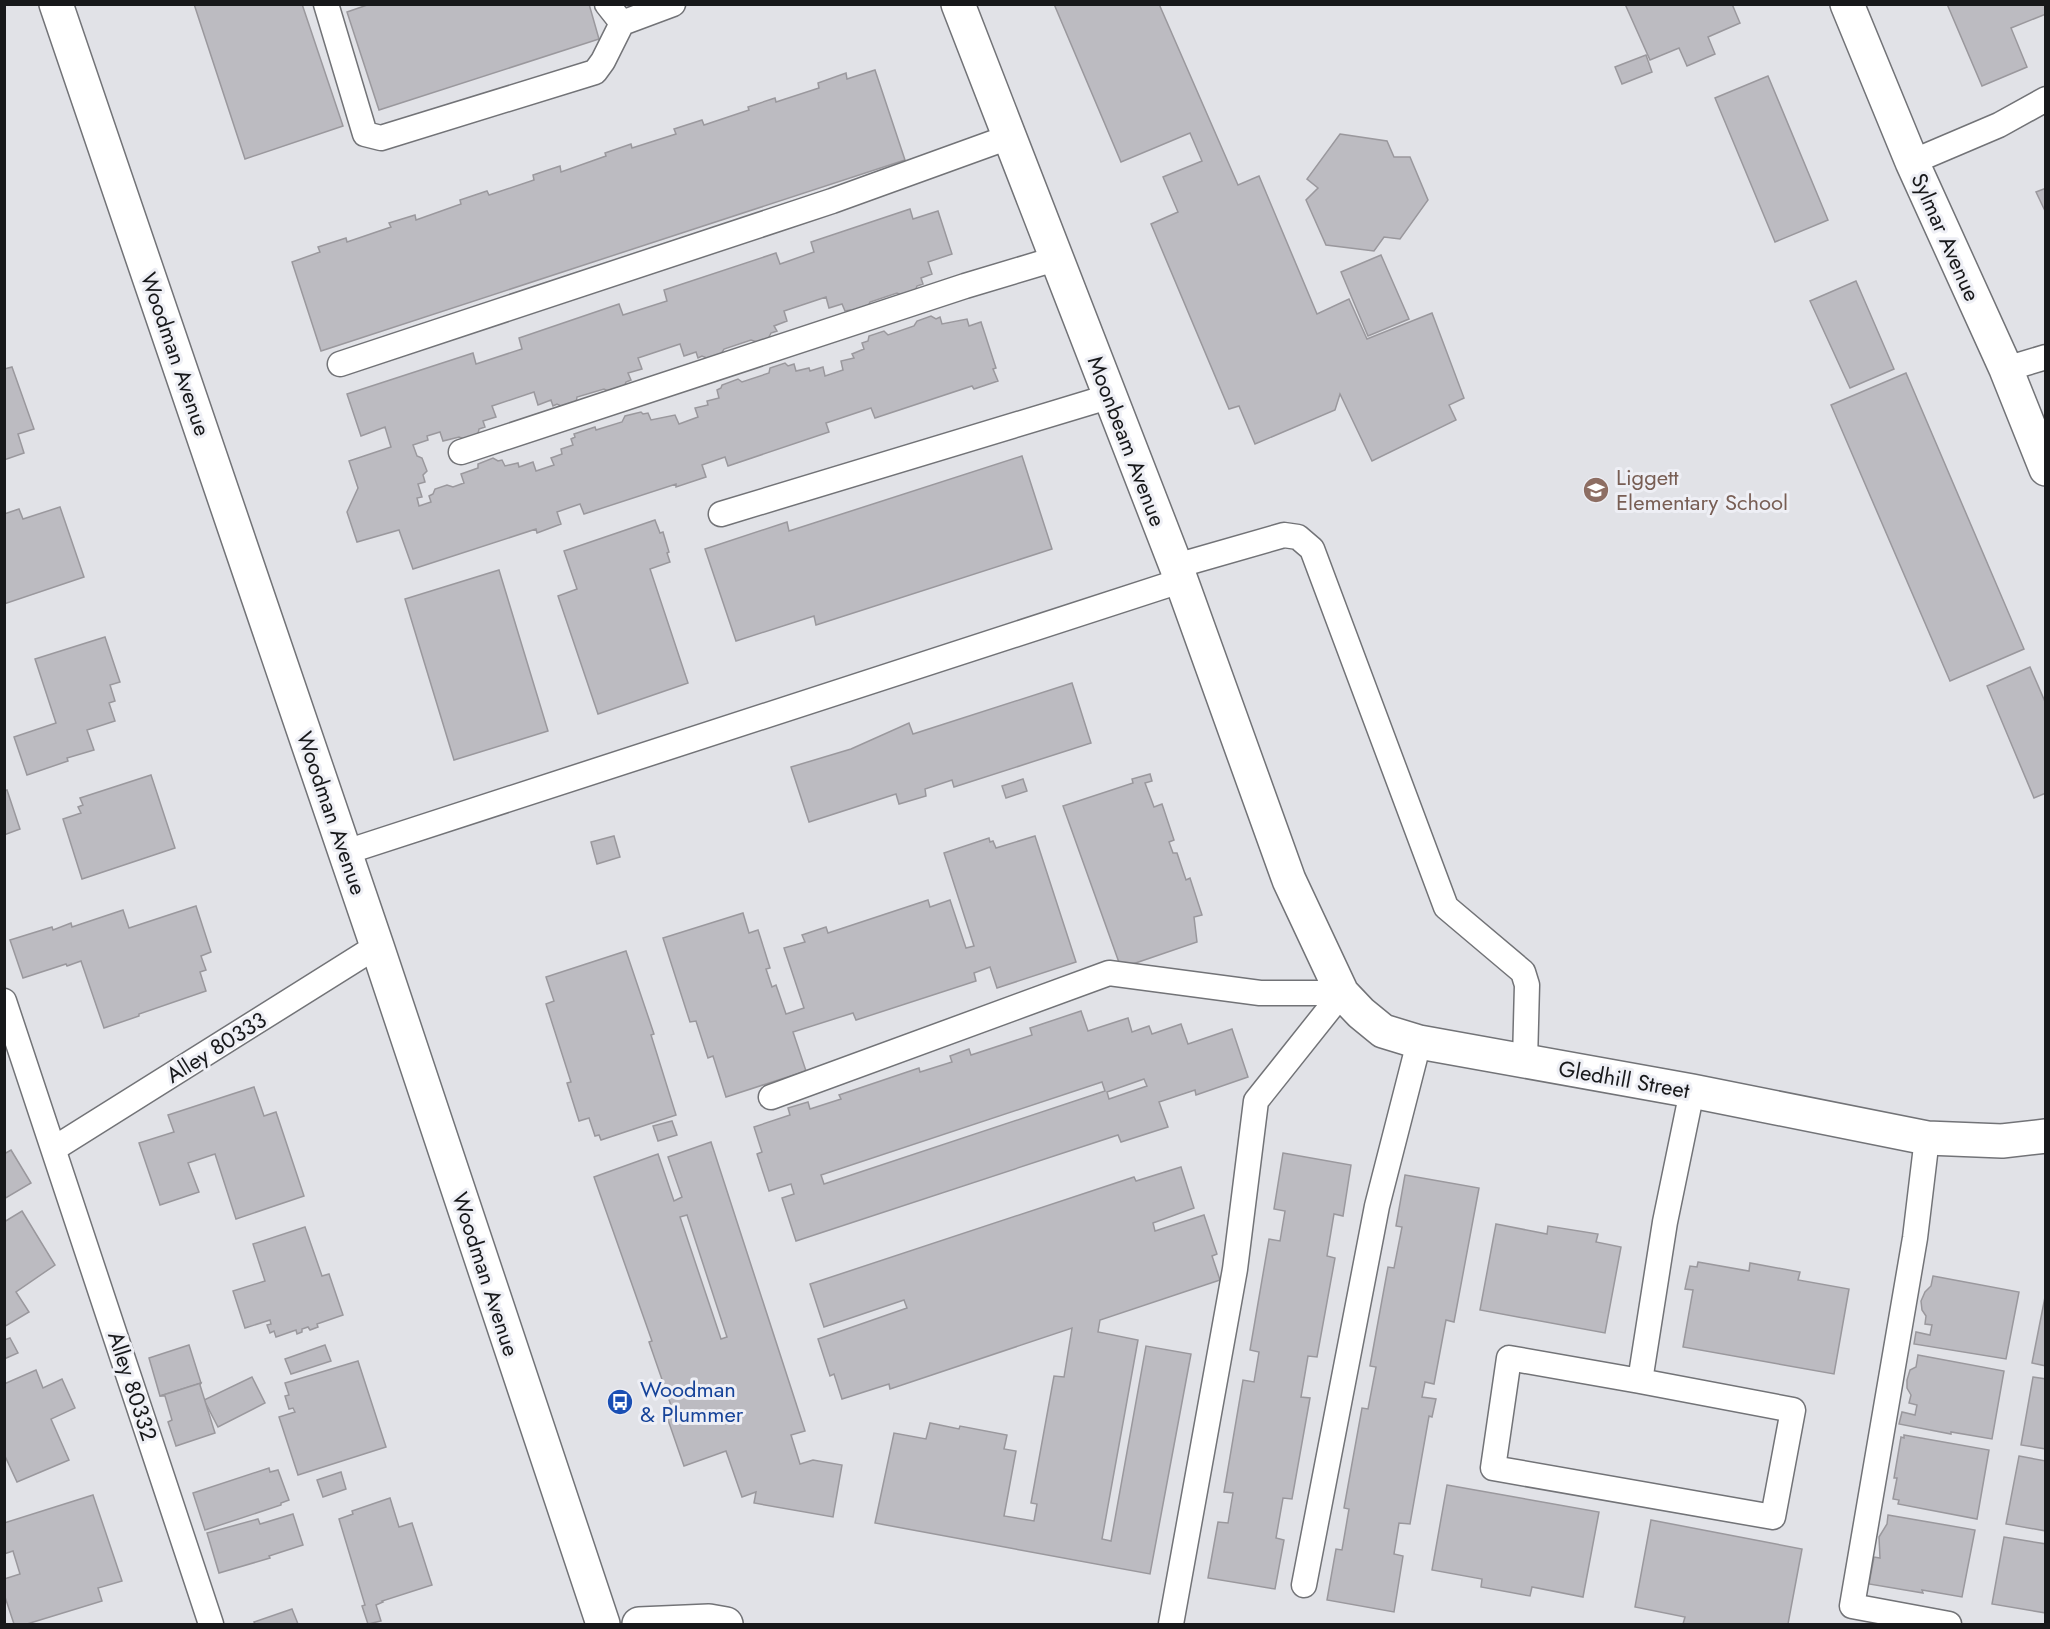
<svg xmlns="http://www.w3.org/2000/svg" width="2050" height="1629" font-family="Jost,sans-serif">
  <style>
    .building { fill: #bcbbc1; stroke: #9a989d; stroke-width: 1.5; fill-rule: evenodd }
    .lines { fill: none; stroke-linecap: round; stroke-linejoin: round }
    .lane-casing { stroke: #727377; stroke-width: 27 }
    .street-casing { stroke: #727377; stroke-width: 36 }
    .secondary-casing { stroke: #727377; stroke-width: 36 }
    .primary-casing { stroke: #727377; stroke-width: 36 }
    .lane { stroke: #fff; stroke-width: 24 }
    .street { stroke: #fff; stroke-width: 33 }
    .secondary { stroke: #fff; stroke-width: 33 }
    .primary { stroke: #fff; stroke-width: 33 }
    .labels { text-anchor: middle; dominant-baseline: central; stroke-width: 6; stroke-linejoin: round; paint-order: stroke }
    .street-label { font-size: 22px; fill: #17181a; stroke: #eeeff5 }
    .education-label { font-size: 22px; fill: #785e54; stroke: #eeeff5; text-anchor: start }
    .transit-label { font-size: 22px; fill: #164399; stroke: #eeeff5; text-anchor: start }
  </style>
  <rect width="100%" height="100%" fill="#e1e2e7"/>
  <!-- building -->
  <g class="building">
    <polygon points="194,4 302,4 343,126 245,159"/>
    <polygon points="370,4 589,4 599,39 379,110 347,12"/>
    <polygon points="1054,4 1159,4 1238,185 1259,176 1317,314 1349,299 1367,339 1432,313 1464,398 1449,405 1456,420 1372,461 1340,394 1335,410 1255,444 1239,406 1229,409 1151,224 1178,212 1163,177 1202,161 1190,133 1121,162"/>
    <polygon points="1625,4 1732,4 1740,23 1708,37 1715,54 1687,66 1679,48 1650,60"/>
    <polygon points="1947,4 2046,4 2046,14 2011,28 2027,67 1982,86"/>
    <polygon points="1646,55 1652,72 1622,84 1615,67"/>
    <polygon points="875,70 905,160 321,351 292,262 320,252 318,247 346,238 347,242 391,227 389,223 415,215 416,220 461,204 460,200 487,191 489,195 534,180 533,175 560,166 561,172 606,156 605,153 631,144 632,148 676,134 674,129 702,120 704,125 749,110 748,107 775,98 776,102 819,88 818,83 846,73 847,79"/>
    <polygon points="1768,76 1828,220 1775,242 1715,98"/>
    <polygon points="1340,134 1387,141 1394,157 1410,157 1428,200 1400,239 1384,237 1374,251 1326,245 1306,200 1318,188 1307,179"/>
    <polygon points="2046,188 2046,213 2036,192"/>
    <polygon points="910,209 913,219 938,211 952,254 928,262 932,274 921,278 923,284 917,286 915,291 901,295 897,293 870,302 868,307 853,312 850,310 845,311 842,304 829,308 826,297 784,311 787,321 774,326 777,331 771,333 768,339 757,342 751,340 724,349 721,354 709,359 702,356 698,358 696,352 684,356 680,344 638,358 642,369 628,373 631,380 626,382 624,387 610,392 604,389 577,397 576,403 563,407 557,404 553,406 551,400 538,405 534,392 492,406 496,417 483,421 485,427 479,429 478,434 464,439 459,437 443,441 440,432 427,436 428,440 413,445 417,456 422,458 427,471 423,475 425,482 418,484 422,497 417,498 419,506 431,502 429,496 433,494 435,489 447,485 453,487 464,483 461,474 478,468 478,464 493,458 498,461 502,460 505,466 518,463 519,467 533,462 536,471 554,465 551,458 562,454 561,449 573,445 571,439 575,437 574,434 595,427 596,430 622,422 625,416 641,412 643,414 648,413 651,420 675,415 679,424 698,417 695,408 708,405 707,401 719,398 717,390 721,388 722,385 738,379 742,382 769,373 770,368 785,363 788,366 794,364 796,371 809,368 810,371 823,367 825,376 843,370 841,361 854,358 852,354 864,349 862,343 868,341 869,336 884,331 888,335 914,326 917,321 931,316 936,319 940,317 942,324 967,319 969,326 981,322 996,368 993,369 998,381 974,389 972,386 875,418 871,408 826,423 829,432 728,466 725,457 702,465 706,477 676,487 676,484 584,514 580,504 557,512 561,524 537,533 536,529 413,569 399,530 357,542 347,512 358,488 349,461 391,447 385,427 361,436 347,394 473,353 476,364 522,349 519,338 619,304 623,315 667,301 664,290 776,253 780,264 814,252 811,242"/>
    <polygon points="1381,255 1409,319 1368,336 1341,272"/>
    <polygon points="1856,281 1894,369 1850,388 1810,301"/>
    <polygon points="12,367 34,429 18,434 24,453 4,460 4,369"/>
    <polygon points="1906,373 2024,649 1950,681 1831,405"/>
    <polygon points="1022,456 1052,549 816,625 814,616 736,641 705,549 787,522 789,531"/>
    <polygon points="60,507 84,577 4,604 4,514 19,509 23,519"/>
    <polygon points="655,520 660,533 663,532 669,552 667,553 670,562 650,569 688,683 598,714 558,596 577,589 564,551"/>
    <polygon points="499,570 548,731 454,760 405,599"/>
    <polygon points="105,637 120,682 110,685 115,701 109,703 115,721 87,730 94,750 67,758 68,761 27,775 14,737 56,723 35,659"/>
    <polygon points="2030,667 2046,704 2046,793 2034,798 1987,686"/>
    <polygon points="1072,683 1091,743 954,787 952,780 925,789 926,796 899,804 896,794 809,822 791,767 851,749 909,723 913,734"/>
    <polygon points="1150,774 1152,781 1145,783 1154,807 1162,804 1174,840 1169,842 1173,853 1177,853 1186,880 1190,878 1202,915 1194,917 1197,942 1121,968 1063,806 1133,783 1132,779"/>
    <polygon points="151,775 175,848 82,879 63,819 81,813 78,807 83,805 80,798"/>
    <polygon points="1023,779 1027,791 1006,798 1002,786"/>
    <polygon points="7,790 20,829 4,835 4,791"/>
    <polygon points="614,836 620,857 597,864 591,842"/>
    <polygon points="1035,836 1076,962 997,988 990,967 974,973 976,981 856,1020 853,1013 793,1032 806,1071 726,1097 713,1056 708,1058 696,1021 690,1022 663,938 743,913 749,933 758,930 770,968 766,969 772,987 776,985 786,1014 804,1008 784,948 805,942 802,935 826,927 828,933 928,900 930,907 950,900 966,948 974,946 944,853 989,838 990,842 993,841 996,848"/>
    <polygon points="196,906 211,952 201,956 206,970 200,972 206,991 139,1014 139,1016 104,1028 81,961 67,966 66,964 23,978 10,940 52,927 53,930 71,923 72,927 123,910 129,928"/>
    <polygon points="626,951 654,1034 651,1035 676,1115 601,1140 599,1135 595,1136 589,1118 579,1121 567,1083 571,1082 546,1004 554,1001 546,977"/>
    <path d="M 1081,1011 L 1088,1031 L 1128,1018 L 1132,1032 L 1149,1026 L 1152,1034 L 1181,1024 L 1188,1044 L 1232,1029 L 1248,1077 L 1196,1095 L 1195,1090 L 1159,1102 L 1168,1127 L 1121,1142 L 1118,1135 L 796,1241 L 782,1198 L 794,1194 L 791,1184 L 769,1191 L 757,1154 L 762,1152 L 754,1127 L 790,1115 L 788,1108 L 808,1102 L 810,1109 L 841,1099 L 839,1095 L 919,1068 L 920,1072 L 952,1062 L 950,1056 L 969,1049 L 971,1055 L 1032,1035 L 1030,1028 ZM 1144,1079 L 1147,1086 L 1109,1099 L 1107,1092 ZM 1102,1082 L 1105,1091 L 824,1184 L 821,1175 Z"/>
    <polygon points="254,1087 264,1116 276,1112 304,1196 236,1219 215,1154 188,1163 199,1192 160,1205 139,1143 174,1132 168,1115"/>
    <polygon points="672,1121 677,1135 658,1141 653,1126"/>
    <path d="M 711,1142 L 805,1431 L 791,1435 L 800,1464 L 813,1460 L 842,1465 L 833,1517 L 754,1503 L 756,1492 L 742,1497 L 726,1451 L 684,1466 L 667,1417 L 674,1414 L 649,1342 L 652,1341 L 594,1177 L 658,1154 L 674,1201 L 682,1197 L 668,1157 ZM 687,1215 L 727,1337 L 721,1339 L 680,1217 Z"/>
    <polygon points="11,1150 31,1183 4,1199 4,1154"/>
    <polygon points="1283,1153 1351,1165 1343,1216 1334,1214 1327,1256 1335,1258 1317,1357 1308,1356 1301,1397 1310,1398 1292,1499 1283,1498 1276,1538 1284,1540 1275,1589 1208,1578 1218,1522 1228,1523 1233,1493 1224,1492 1243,1380 1254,1382 1259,1352 1250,1350 1269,1239 1280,1241 1285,1211 1274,1209"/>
    <polygon points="1181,1167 1194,1208 1153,1223 1155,1231 1204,1215 1217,1254 1212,1256 1220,1280 1100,1320 1098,1332 1138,1340 1102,1539 1111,1541 1146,1346 1191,1354 1150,1574 875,1523 894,1433 926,1439 930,1423 959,1429 960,1426 1007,1435 1004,1449 1016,1451 1004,1516 1034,1521 1037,1504 1031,1503 1054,1376 1064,1377 1072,1328 890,1389 889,1384 842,1399 834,1374 830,1376 818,1339 907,1308 904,1300 824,1327 810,1284 1134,1177 1136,1181"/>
    <polygon points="1405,1175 1479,1188 1454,1322 1446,1320 1434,1384 1425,1382 1422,1397 1436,1399 1432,1417 1429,1416 1410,1524 1399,1523 1394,1554 1403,1556 1394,1612 1327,1600 1336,1549 1342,1550 1349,1509 1344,1508 1362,1408 1368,1409 1376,1367 1370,1366 1388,1267 1394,1268 1402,1227 1396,1226"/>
    <polygon points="22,1211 55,1265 16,1292 29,1312 4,1327 4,1222"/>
    <polygon points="1496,1224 1547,1234 1548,1226 1598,1234 1596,1242 1621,1247 1605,1333 1480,1310"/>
    <polygon points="305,1227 322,1276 329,1274 343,1315 317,1324 318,1327 310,1330 308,1327 302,1329 302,1332 297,1334 296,1330 276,1337 274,1331 270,1333 267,1325 271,1324 270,1320 245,1328 233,1291 265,1281 253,1244"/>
    <polygon points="1698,1262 1749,1271 1750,1263 1800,1272 1798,1280 1849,1289 1834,1374 1683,1347 1693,1290 1685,1289 1690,1266 1697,1267"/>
    <polygon points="1933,1276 2019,1292 2006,1359 1914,1344 1916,1332 1930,1335 1932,1325 1925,1324 1926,1316 1922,1310 1921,1301 1925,1292 1931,1286"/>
    <polygon points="2045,1297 2046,1297 2046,1366 2032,1363"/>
    <polygon points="10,1338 18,1353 4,1359 4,1340"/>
    <polygon points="189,1345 201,1383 160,1396 149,1358"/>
    <polygon points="325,1345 331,1361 291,1374 285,1359"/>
    <polygon points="1918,1355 2004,1371 1992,1439 1951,1432 1951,1434 1899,1424 1902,1412 1915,1415 1917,1405 1909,1403 1911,1395 1907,1388 1907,1380 1910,1370 1916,1367"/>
    <polygon points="358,1361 386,1447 298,1475 279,1417 295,1412 293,1408 289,1409 285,1396 289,1395 285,1383"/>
    <polygon points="36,1370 43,1388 62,1379 75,1408 51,1419 69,1460 17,1482 4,1454 4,1384"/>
    <polygon points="252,1377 265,1403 218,1427 204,1400"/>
    <polygon points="2033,1377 2046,1379 2046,1449 2021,1445"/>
    <polygon points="201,1383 200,1385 215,1433 176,1446 168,1422 172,1420 165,1396 160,1396"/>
    <polygon points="1904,1435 1989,1450 1977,1519 1898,1504 1899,1500 1893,1499 1897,1478 1894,1478 1901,1437 1904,1438"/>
    <polygon points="2019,1456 2046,1461 2046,1531 2006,1524"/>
    <polygon points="269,1468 270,1472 278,1470 289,1500 281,1503 281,1505 205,1530 193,1493"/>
    <polygon points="341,1472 346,1489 323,1497 317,1480"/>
    <polygon points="1447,1485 1599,1512 1583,1597 1532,1587 1530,1596 1481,1587 1482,1579 1432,1570"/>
    <polygon points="93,1495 122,1581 98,1588 102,1601 27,1624 14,1624 4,1594 4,1579 20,1574 13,1551 4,1554 4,1523"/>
    <polygon points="390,1498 399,1527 412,1523 432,1585 382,1601 383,1602 376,1605 381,1621 368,1624 362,1606 365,1605 339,1519 353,1514 352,1511"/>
    <polygon points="293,1514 303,1545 269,1556 270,1558 219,1573 207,1533 258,1519 260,1524"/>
    <polygon points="1888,1515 1975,1530 1962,1597 1922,1590 1923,1593 1869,1584 1874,1557 1880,1558 1879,1537 1887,1524"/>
    <polygon points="1651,1520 1802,1549 1788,1624 1683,1624 1685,1617 1635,1607"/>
    <polygon points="2004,1537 2046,1544 2046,1613 1992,1604"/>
    <polygon points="292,1609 298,1624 255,1624 254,1622"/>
  </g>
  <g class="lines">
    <!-- lane casing -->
    <g class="lane-casing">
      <g id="lane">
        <polyline points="326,4 365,134 381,138 595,72 603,61 622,23 673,4"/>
        <polyline points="607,4 622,23"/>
        <polyline points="1912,162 1999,125 2046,99"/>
        <polyline points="340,364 832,201 1009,137"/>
        <polyline points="2006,369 2046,357"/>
        <polyline points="461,452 965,286 1055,259"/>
        <polyline points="721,514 1111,396"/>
        <polyline points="1176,566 1284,535 1298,537 1312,549 1446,907 1523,972 1527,985 1525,1061"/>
        <polyline points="346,852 1180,581"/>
        <polyline points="4,1001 211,1624"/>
        <polyline points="771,1097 1109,973 1260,993 1342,993"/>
        <polyline points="1927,1138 1915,1238 1852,1606 1949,1624"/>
        <polyline points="55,1148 377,946"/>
        <polyline points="1640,1381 1509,1358 1493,1468 1773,1517 1793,1410 1640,1381 1665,1222 1692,1091"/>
        <polyline points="1304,1585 1377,1206 1419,1042"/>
        <polyline points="1171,1624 1235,1269 1256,1101 1342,993"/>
      </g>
    </g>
    <!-- street casing -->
    <g class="street-casing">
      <g id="street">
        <polyline points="958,4 1176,566 1289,880 1342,993 1361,1013 1383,1031 1419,1042 1692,1091 1927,1138 2002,1141 2046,1136"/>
        <polyline points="1847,4 1912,162 2006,369 2046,469"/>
      </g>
    </g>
    <!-- secondary casing -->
    <g class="secondary-casing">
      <polyline id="secondary" points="639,1624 709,1621 726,1624"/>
    </g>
    <!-- primary casing -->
    <g class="primary-casing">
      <polyline id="primary" points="56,4 377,946 603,1624"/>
    </g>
    <!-- lane -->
    <use href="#lane" class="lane"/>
    <!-- street -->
    <use href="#street" class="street"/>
    <!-- secondary -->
    <use href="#secondary" class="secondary"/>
    <!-- primary -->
    <use href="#primary" class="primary"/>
  </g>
  <!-- icons -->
  <defs>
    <g id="school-disc" transform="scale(1.35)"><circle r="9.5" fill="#8d6e63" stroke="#eeeff5"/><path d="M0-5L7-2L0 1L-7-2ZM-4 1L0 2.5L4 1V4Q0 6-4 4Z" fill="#fff"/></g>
    <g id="bus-disc" transform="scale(1.35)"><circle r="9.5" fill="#1a4fb4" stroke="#eeeff5"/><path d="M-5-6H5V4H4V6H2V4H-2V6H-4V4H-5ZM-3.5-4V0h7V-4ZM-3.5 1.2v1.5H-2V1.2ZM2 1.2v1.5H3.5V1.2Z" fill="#fff"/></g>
  </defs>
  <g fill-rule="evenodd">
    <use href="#school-disc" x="1596" y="490"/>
    <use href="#bus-disc" x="620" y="1402"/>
  </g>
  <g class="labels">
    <!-- street labels -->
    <g class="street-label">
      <text transform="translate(1946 237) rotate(66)">Sylmar Avenue</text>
      <text transform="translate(176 354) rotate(71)">Woodman Avenue</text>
      <text transform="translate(1127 441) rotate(69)">Moonbeam Avenue</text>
      <text transform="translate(332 813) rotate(71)">Woodman Avenue</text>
      <text transform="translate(216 1047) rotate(-32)">Alley 80333</text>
      <text transform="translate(1624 1079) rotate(10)">Gledhill Street</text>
      <text transform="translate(486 1274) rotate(72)">Woodman Avenue</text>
      <text transform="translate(133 1386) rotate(72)">Alley 80332</text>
    </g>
    <!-- education labels -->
    <g class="education-label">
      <text x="1616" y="477">Liggett<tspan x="1616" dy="25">Elementary School</tspan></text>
    </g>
    <!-- transit labels -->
    <g class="transit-label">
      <text x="640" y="1389">Woodman<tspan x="640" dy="25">&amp; Plummer</tspan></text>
    </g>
  </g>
  <!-- border -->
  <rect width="2050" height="1629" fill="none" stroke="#17181a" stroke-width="12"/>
</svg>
